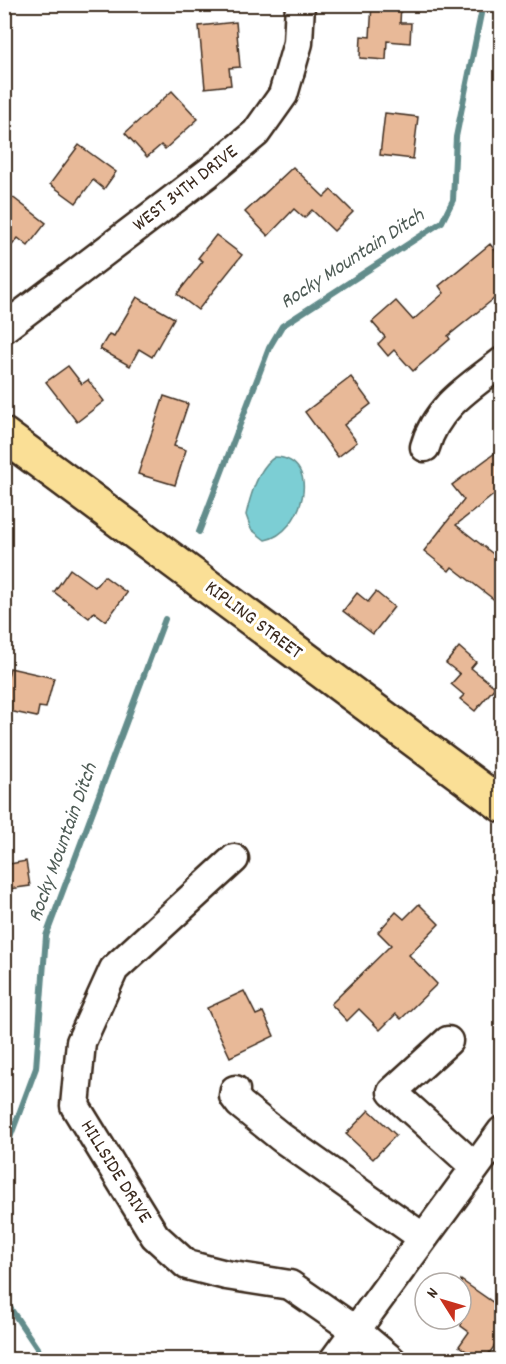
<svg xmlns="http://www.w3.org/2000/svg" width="506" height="1364" font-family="Dekko,sans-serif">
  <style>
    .water { fill: #7cced4; stroke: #628c8b; stroke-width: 1.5 }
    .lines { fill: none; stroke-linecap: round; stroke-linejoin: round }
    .stream { stroke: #628c8b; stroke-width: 6 }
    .building { fill: #e8b998; stroke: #3b2a1e; stroke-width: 1.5 }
    .minor-casing { stroke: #3b2a1e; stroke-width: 33 }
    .major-casing { stroke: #3b2a1e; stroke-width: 38 }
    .minor { stroke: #fff; stroke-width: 28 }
    .major { stroke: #fadf96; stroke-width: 33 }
    .labels { text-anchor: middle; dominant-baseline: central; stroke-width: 6; stroke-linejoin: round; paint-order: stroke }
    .street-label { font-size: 20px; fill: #3b2a1e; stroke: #fff }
    .water-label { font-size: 21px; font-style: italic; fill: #4e5b55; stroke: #fff }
  </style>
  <rect width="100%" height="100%" fill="#fff"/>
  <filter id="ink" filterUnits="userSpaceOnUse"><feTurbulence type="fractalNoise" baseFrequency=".0167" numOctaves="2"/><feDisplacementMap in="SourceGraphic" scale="12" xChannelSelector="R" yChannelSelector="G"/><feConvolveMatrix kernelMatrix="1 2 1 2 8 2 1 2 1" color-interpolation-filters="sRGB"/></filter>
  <g filter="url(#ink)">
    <!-- water -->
    <path class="water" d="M 275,457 C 324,459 302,534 265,540 L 251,529 L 246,515 C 250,497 258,467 275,457 Z"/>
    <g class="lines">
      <!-- stream -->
      <g class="stream">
        <polyline points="199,532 269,348 282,326 442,222 453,200 456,137 483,4"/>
        <polyline points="4,1154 36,1068 46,936 165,619"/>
        <polyline points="4,1299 45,1360"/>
      </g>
    </g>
    <!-- building -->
    <g class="building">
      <polygon points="372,4 401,4 400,23 411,23 410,43 387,41 386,60 360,58 361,36 370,37"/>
      <polygon points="236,22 240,67 229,68 231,85 205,88 199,26"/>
      <polygon points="172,91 198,119 165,149 161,145 147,157 125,133"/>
      <polygon points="385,113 418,117 413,159 380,155"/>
      <polygon points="79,145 116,172 104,189 93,180 76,203 50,184"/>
      <polygon points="293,167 324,197 331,190 353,212 334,231 312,210 304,218 294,209 268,236 245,212"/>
      <polygon points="11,196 46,223 28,246 18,238 4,255 4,204"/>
      <polygon points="216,235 242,255 198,310 177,294 203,261 198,258"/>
      <polygon points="490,244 501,258 501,293 448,336 450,339 413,371 394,350 388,356 378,344 385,337 372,322 396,301 413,320 444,293 439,286"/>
      <polygon points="137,297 174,318 152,357 139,349 130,366 100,349 109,334 114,336"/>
      <polygon points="68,366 82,384 88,380 104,401 77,422 46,382"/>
      <polygon points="351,377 371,404 344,425 357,442 338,457 305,412"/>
      <polygon points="164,396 188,404 174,446 186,450 175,485 138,474"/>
      <polygon points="495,453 501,461 501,489 456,525 501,560 501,605 452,567 449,571 424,551 464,500 452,485"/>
      <polygon points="70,569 95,587 104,576 127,593 106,621 94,612 89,618 54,592"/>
      <polygon points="376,592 394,607 373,634 343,611 357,593 368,602"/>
      <polygon points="459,647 476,662 471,668 495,687 475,711 460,699 464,695 451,684 460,674 446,663"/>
      <polygon points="10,668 54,678 46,708 39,707 37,717 4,710 4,692"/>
      <polygon points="26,861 30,886 9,889 8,881 4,881 4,865"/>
      <polygon points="419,904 439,924 409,955 437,984 401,1019 396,1014 380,1030 359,1009 347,1021 331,1004 391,945 378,932 396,912 404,919"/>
      <polygon points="244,991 256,1015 263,1012 274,1036 230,1057 207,1008"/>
      <polygon points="369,1110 396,1135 373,1159 346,1134"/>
      <polygon points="461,1280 501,1308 501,1337 485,1359 478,1359 459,1346 469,1332 461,1326"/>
    </g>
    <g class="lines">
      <!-- minor casing -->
      <g class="minor-casing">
        <g id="minor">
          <polyline points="4,328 208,173 256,133 283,95 298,43 300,4"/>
          <path d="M 425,447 C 436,407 470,387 502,362"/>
          <polyline points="234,859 114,969 81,1042 75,1106 155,1236 187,1265 226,1275 290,1285 355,1330 391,1360"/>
          <polyline points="448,1041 392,1092 475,1167"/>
          <polyline points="235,1090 234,1096 240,1104 282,1138 422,1237"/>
          <polyline points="334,1360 502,1131"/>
        </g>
      </g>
      <!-- major casing -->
      <g class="major-casing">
        <polyline id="major" points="4,435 502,805"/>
      </g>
      <!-- minor -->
      <use href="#minor" class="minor"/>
      <!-- major -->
      <use href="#major" class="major"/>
    </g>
  </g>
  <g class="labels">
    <!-- street labels -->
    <g class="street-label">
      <text transform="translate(186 189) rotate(-38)">WEST 34TH DRIVE</text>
      <text transform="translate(253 621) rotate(37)">KIPLING STREET</text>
      <text transform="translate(115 1172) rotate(58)">HILLSIDE DRIVE</text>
    </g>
    <!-- water labels -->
    <g class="water-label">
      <text transform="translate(353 260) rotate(-33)">Rocky Mountain Ditch</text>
      <text transform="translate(64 843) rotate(-70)">Rocky Mountain Ditch</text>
    </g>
  </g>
  <!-- margin -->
  <rect width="506" height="1364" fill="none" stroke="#fff" stroke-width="24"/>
  <rect x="12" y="12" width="482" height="1340" fill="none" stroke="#3b2a1e" stroke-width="2" filter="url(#ink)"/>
  <!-- north arrow -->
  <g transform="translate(443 1301) rotate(307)"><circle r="28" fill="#ffffff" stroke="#b1aaa5" stroke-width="1.5"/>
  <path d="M0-4.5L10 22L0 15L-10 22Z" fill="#c8321e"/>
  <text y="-9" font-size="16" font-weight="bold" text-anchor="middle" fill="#3b2a1e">N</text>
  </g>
</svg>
